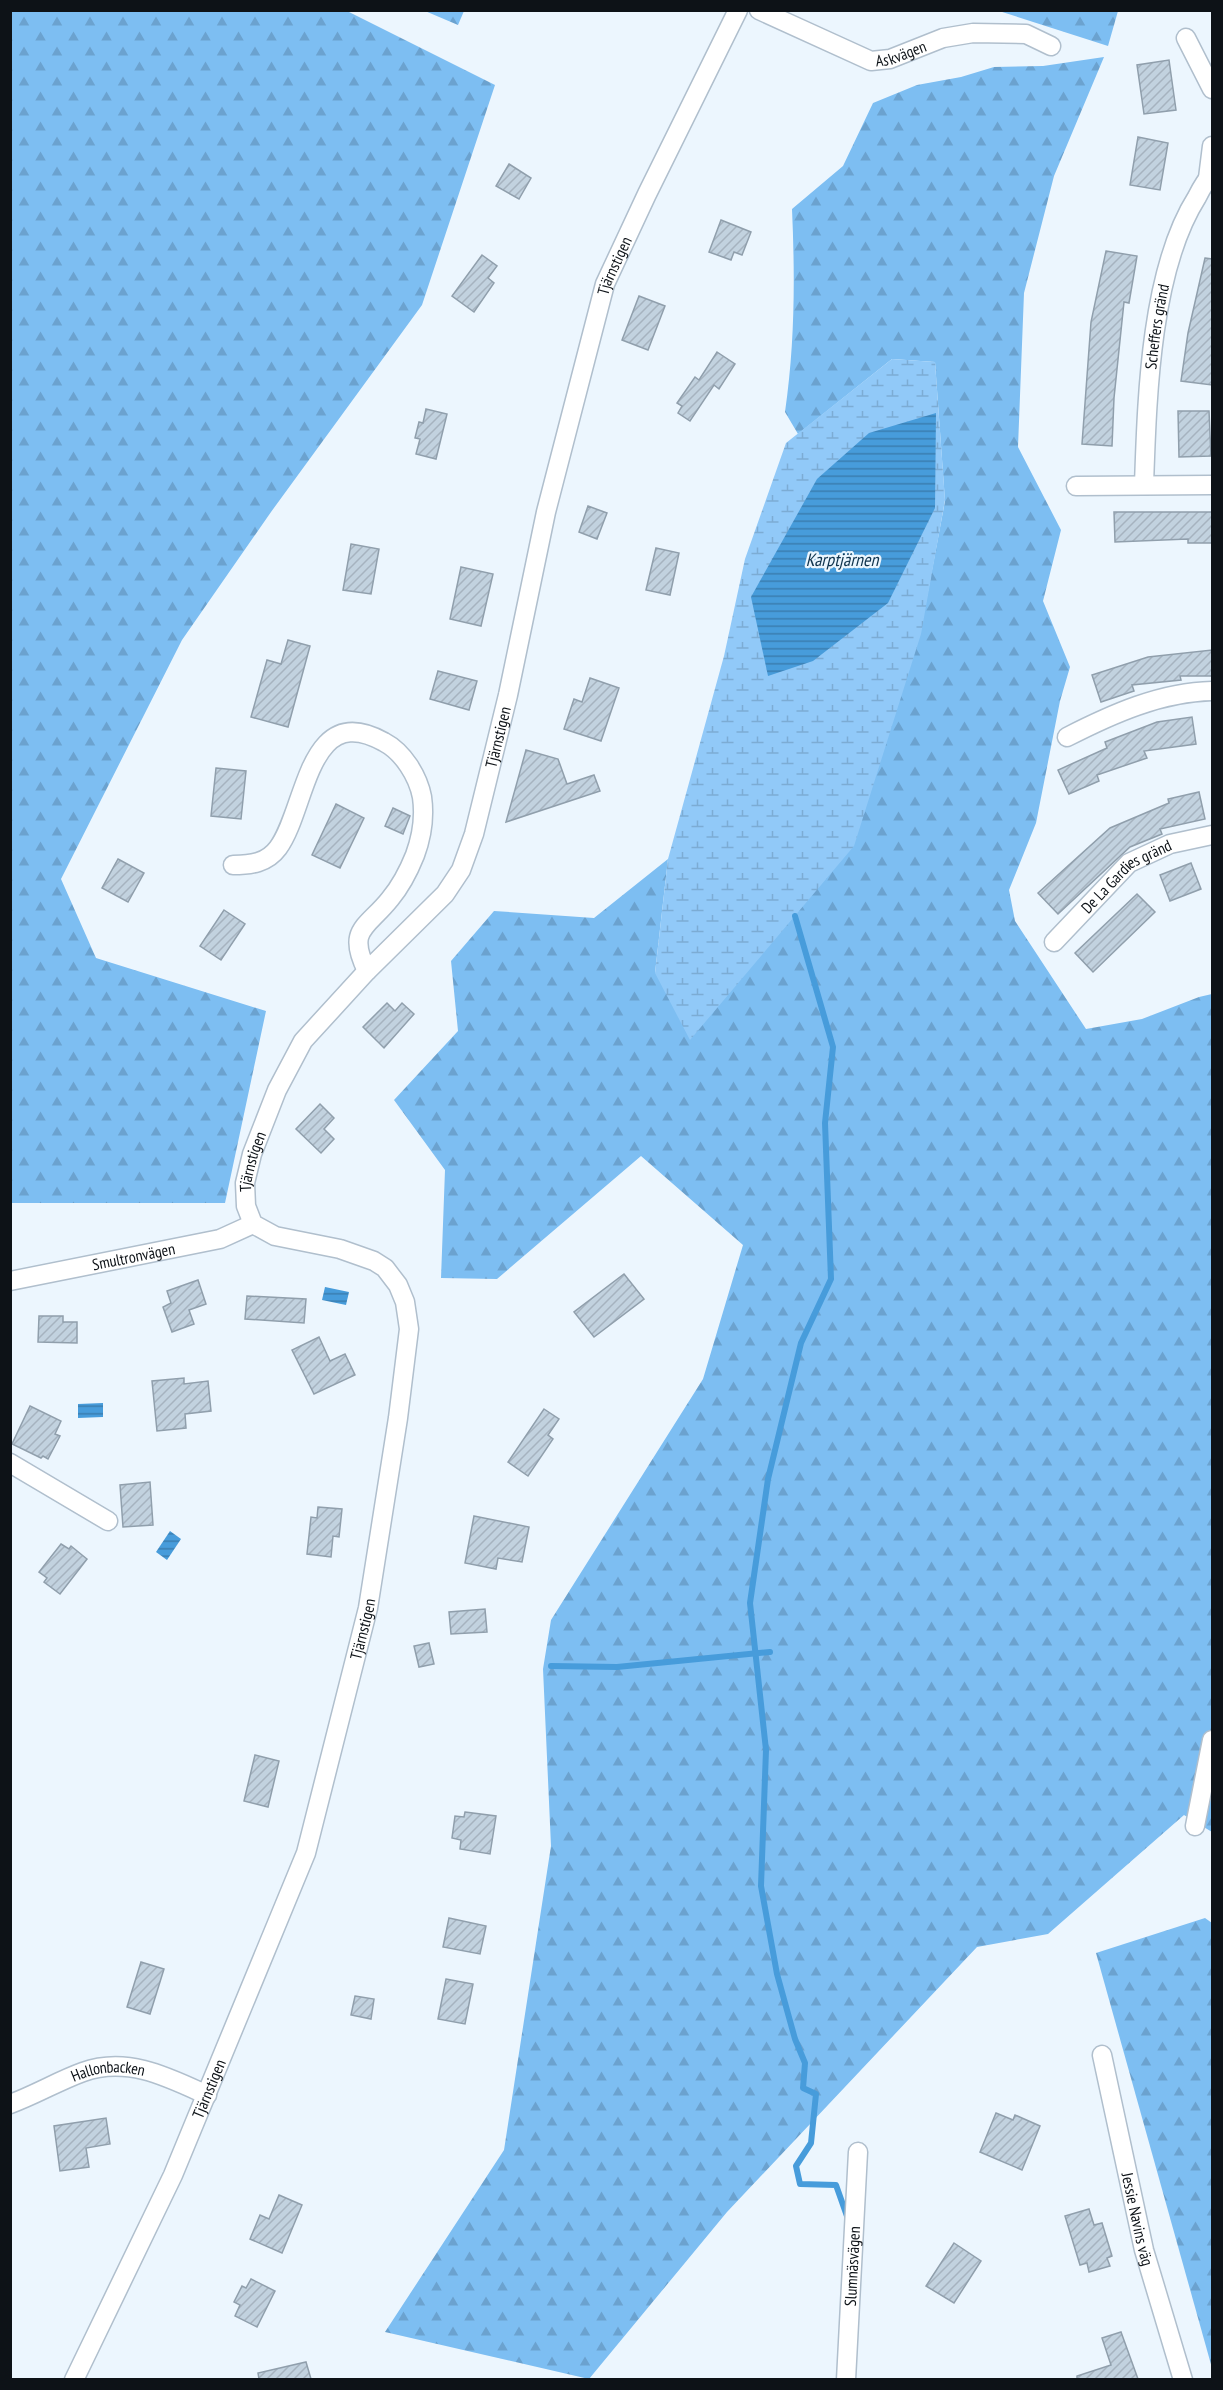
<svg xmlns="http://www.w3.org/2000/svg" width="1223" height="2390" font-family="'PT Sans Narrow',sans-serif">
  <style>
    .forest { fill: url(#forest-firs) }
    .wetland { fill: url(#wetland-marsh) }
    .water { fill: url(#water-rules) }
    .lines { fill: none; stroke-linecap: round; stroke-linejoin: round }
    .stream { stroke: #479cdb; stroke-width: 6 }
    .building { fill: url(#building-hatch); stroke: #909fac; stroke-width: 1.5 }
    .minor-casing { stroke: #b0bfcd; stroke-width: 21 }
    .minor { stroke: #fff; stroke-width: 18 }
    .labels { text-anchor: middle; dominant-baseline: central; stroke-width: 4.5; stroke-linejoin: round; paint-order: stroke }
    .street-label { font-size: 16px; fill: #0d1217; stroke: #ecf6fe }
    .water-label { font-size: 18px; font-style: italic; fill: #11354f; stroke: #ecf6fe }
  </style>
  <defs>
    <pattern id="forest-firs" width="22" height="20" patternUnits="userSpaceOnUse" patternTransform="scale(1.5)"><rect width="22" height="20" fill="#7dbef2"/><path d="M5 1l3.5 6h-7zM16 11l3.5 6h-7z" fill="#6ba2cf"/></pattern>
    <pattern id="wetland-marsh" width="20" height="14" patternUnits="userSpaceOnUse" patternTransform="scale(1.5)"><rect width="20" height="14" fill="#91c9f8"/><path d="M1 5h8M5 5V1M11 12h8M15 12V8" fill="none" stroke="#7cacd4"/></pattern>
    <pattern id="water-rules" width="6" height="5" patternUnits="userSpaceOnUse" patternTransform="scale(1.5)"><rect width="6" height="5" fill="#479cdb"/><path d="M0 2.5h6" fill="none" stroke="#3a7eb1"/></pattern>
    <pattern id="building-hatch" width="6" height="6" patternUnits="userSpaceOnUse" patternTransform="scale(1.5)"><rect width="6" height="6" fill="#c2d2df"/><path d="M-1 1l2-2M0 6l6-6M5 7l2-2" fill="none" stroke="#a6b3bf"/></pattern>
  </defs>
  <rect width="100%" height="100%" fill="#ecf6fe"/>
  <!-- forest -->
  <g class="forest">
    <polygon points="10,11 347,11 495,85 422,305 271,512 182,640 61,879 96,958 266,1011 225,1203 11,1203"/>
    <polygon points="425,11 464,11 458,25"/>
    <polygon points="999,11 1118,11 1108,46"/>
    <path d="M 1104,57 L 1054,176 L 1024,293 L 1018,447 L 1061,530 L 1043,601 L 1070,667 L 1060,701 L 1036,823 L 1009,890 L 1015,921 L 1086,1029 L 1142,1019 L 1199,997 L 1212,994 L 1212,1832 L 1184,1815 L 1048,1934 L 977,1947 L 727,2212 L 589,2379 L 385,2332 L 504,2150 L 551,1846 L 543,1669 L 551,1620 L 703,1379 L 743,1245 L 641,1156 L 497,1279 L 441,1278 L 445,1170 L 394,1100 L 458,1031 L 451,961 L 494,911 L 594,918 L 668,859 L 655,973 L 920,634 L 945,501 L 935,362 L 892,359 L 798,434 L 785,412 C 795,343 795,277 792,209 L 843,166 L 873,103 L 917,85 L 961,77 L 994,67 L 1043,66 Z"/>
    <polygon points="1205,1918 1212,1923 1212,2368 1096,1953"/>
  </g>
  <!-- wetland -->
  <polygon class="wetland" points="892,359 935,362 945,500 921,634 854,846 690,1040 655,973 668,859 724,656 745,559 786,443"/>
  <!-- water -->
  <g class="water">
    <polygon points="936,413 935,508 888,603 813,661 768,676 751,597 817,479 869,433"/>
    <polygon points="325,1287 349,1292 346,1305 322,1300"/>
    <polygon points="103,1403 103,1417 78,1418 78,1404"/>
    <polygon points="170,1531 181,1539 167,1560 156,1552"/>
  </g>
  <g class="lines">
    <!-- stream -->
    <g class="stream">
      <polyline points="795,916 833,1047 825,1123 831,1279 801,1343 768,1479 750,1603 766,1750 761,1886 777,1974 795,2039 805,2063 803,2088 816,2094 811,2143 796,2166 800,2184 836,2185 848,2219"/>
      <polyline points="551,1666 617,1667 770,1652"/>
    </g>
  </g>
  <!-- building -->
  <g class="building">
    <polygon points="1169,60 1176,110 1144,114 1137,65"/>
    <polygon points="1138,137 1168,143 1160,190 1130,185"/>
    <polygon points="509,164 531,178 519,199 496,186"/>
    <polygon points="721,220 751,232 742,255 734,252 731,260 709,252"/>
    <polygon points="1106,251 1137,256 1129,303 1124,302 1114,398 1112,446 1082,444 1091,322"/>
    <polygon points="482,255 497,266 488,278 494,283 474,312 452,296"/>
    <polygon points="1205,258 1212,259 1212,385 1181,381 1188,333"/>
    <polygon points="639,296 665,306 648,350 622,340"/>
    <polygon points="717,352 735,364 719,389 714,385 690,421 678,413 682,406 677,403 695,377 699,380"/>
    <polygon points="426,409 447,414 436,459 416,454 420,439 415,438 419,422 423,423"/>
    <polygon points="1178,411 1209,411 1211,456 1179,457"/>
    <polygon points="588,506 607,513 597,539 579,532"/>
    <polygon points="1114,512 1212,512 1212,543 1188,543 1188,539 1115,542"/>
    <polygon points="351,544 379,549 371,594 343,590"/>
    <polygon points="656,548 679,553 670,595 646,590"/>
    <polygon points="461,567 493,574 481,626 450,619"/>
    <polygon points="288,640 310,646 288,727 251,717 267,660 281,664"/>
    <polygon points="1212,650 1212,676 1180,676 1181,680 1132,685 1134,691 1101,702 1092,675 1148,657"/>
    <polygon points="438,671 477,681 469,710 430,699"/>
    <polygon points="590,678 619,688 601,741 564,729 574,699 582,702"/>
    <polygon points="1192,717 1196,744 1144,751 1147,758 1097,775 1099,781 1069,794 1058,770 1107,748 1105,742 1157,722"/>
    <polygon points="526,750 558,759 567,784 594,775 600,791 506,822"/>
    <polygon points="216,768 246,771 241,819 211,816"/>
    <polygon points="1199,792 1205,819 1160,829 1162,834 1130,847 1058,914 1038,893 1110,828 1169,803 1168,799"/>
    <polygon points="336,804 364,818 340,868 312,855"/>
    <polygon points="393,808 410,816 403,834 385,826"/>
    <polygon points="118,859 144,873 128,902 102,888"/>
    <polygon points="1191,863 1201,889 1170,901 1160,875"/>
    <polygon points="1137,894 1155,912 1093,972 1075,953"/>
    <polygon points="224,910 245,924 221,960 200,946"/>
    <polygon points="387,1003 395,1011 402,1003 414,1014 384,1048 363,1027"/>
    <polygon points="320,1104 334,1118 324,1129 334,1139 321,1153 296,1129"/>
    <polygon points="624,1274 644,1299 594,1337 574,1312"/>
    <polygon points="198,1280 206,1304 189,1310 194,1324 172,1332 163,1307 171,1303 167,1291"/>
    <polygon points="247,1296 306,1299 304,1323 245,1319"/>
    <polygon points="39,1316 63,1316 63,1322 77,1322 77,1343 38,1342"/>
    <polygon points="319,1337 330,1361 345,1354 355,1375 314,1394 292,1350"/>
    <polygon points="184,1378 184,1384 208,1381 211,1411 185,1414 186,1428 157,1431 152,1381"/>
    <polygon points="30,1406 61,1421 55,1434 60,1436 48,1459 43,1456 41,1458 12,1444"/>
    <polygon points="544,1409 559,1419 548,1435 553,1439 528,1476 508,1462"/>
    <polygon points="150,1482 153,1525 123,1527 120,1485"/>
    <polygon points="318,1507 342,1509 339,1537 333,1536 331,1557 307,1554 311,1517 317,1518"/>
    <polygon points="474,1516 529,1527 522,1562 498,1558 496,1569 465,1563"/>
    <polygon points="61,1544 69,1549 71,1546 87,1559 60,1594 44,1582 47,1578 39,1572"/>
    <polygon points="485,1609 487,1632 451,1634 449,1612"/>
    <polygon points="429,1643 434,1664 419,1667 414,1646"/>
    <polygon points="255,1755 279,1761 268,1807 244,1801"/>
    <polygon points="465,1812 496,1816 490,1854 460,1849 461,1840 452,1838 455,1816 464,1817"/>
    <polygon points="449,1918 486,1926 480,1954 443,1947"/>
    <polygon points="141,1962 164,1969 150,2014 127,2007"/>
    <polygon points="446,1979 473,1984 465,2024 438,2019"/>
    <polygon points="355,1996 374,1999 371,2019 351,2015"/>
    <polygon points="996,2113 1013,2120 1015,2115 1040,2126 1022,2170 980,2152"/>
    <polygon points="106,2118 110,2144 86,2148 89,2167 60,2171 54,2126"/>
    <polygon points="279,2195 302,2205 282,2253 250,2239 260,2215 269,2219"/>
    <polygon points="1089,2209 1094,2225 1102,2223 1112,2256 1107,2258 1110,2266 1089,2272 1087,2263 1080,2265 1065,2216"/>
    <polygon points="954,2243 981,2261 954,2303 926,2286"/>
    <polygon points="251,2279 275,2291 257,2327 235,2316 240,2305 234,2302 242,2286 246,2288"/>
    <polygon points="1121,2332 1138,2379 1077,2379 1077,2376 1111,2365 1102,2338"/>
    <polygon points="306,2362 311,2379 259,2379 258,2373"/>
  </g>
  <g class="lines">
    <!-- minor casing -->
    <g class="minor-casing">
      <g id="minor">
        <path id="s1" d="M 759,10 L 871,61 L 890,59 L 943,38 L 973,33 L 1026,34 L 1051,46"/>
        <polyline points="1186,38 1212,89"/>
        <polyline points="1208,178 1212,146"/>
        <path id="s2" d="M 1144,485 C 1147,400 1150,271 1197,197 C 1201,189 1206,180 1212,174"/>
        <polyline points="1076,486 1212,485"/>
        <path d="M 1067,737 C 1112,714 1161,692 1212,691"/>
        <path d="M 233,865 C 251,865 267,863 278,848 C 307,809 307,699 384,742 C 403,752 418,776 422,797 C 425,818 422,836 415,855 C 409,870 400,887 390,899 C 367,928 346,929 367,971"/>
        <path id="s3" d="M 1054,942 L 1129,863 L 1170,844 L 1212,835"/>
        <path id="s4" d="M 10,1281 L 220,1239 L 253,1224"/>
        <polyline points="10,1463 108,1521"/>
        <polyline points="1195,1826 1212,1740"/>
        <path id="s5" d="M 1102,2055 L 1144,2250 L 1183,2380"/>
        <path id="s6" d="M 10,2104 C 35,2095 58,2081 83,2072 C 127,2056 168,2077 207,2095"/>
        <path id="s7" d="M 74,2380 L 173,2175 L 306,1853 L 368,1608 L 398,1418 L 409,1329 L 405,1302 L 398,1285 L 385,1268 L 374,1261 L 340,1249 L 275,1236 L 253,1224 L 246,1206 L 245,1183 L 252,1154 L 277,1090 L 303,1041 L 367,971 L 445,894 L 461,870 L 474,834 L 508,695 L 546,512 L 605,284 L 647,194 L 738,10"/>
        <path id="s8" d="M 846,2380 L 858,2152"/>
      </g>
    </g>
    <!-- minor -->
    <use href="#minor" class="minor"/>
  </g>
  <g class="labels">
    <!-- street labels -->
    <g class="street-label">
      <text stroke="none"><textPath href="#s1" startOffset="154">Askvägen</textPath></text>
      <text stroke="none"><textPath href="#s7" startOffset="2372">Tjärnstigen</textPath></text>
      <text stroke="none"><textPath href="#s2" startOffset="159">Scheffers gränd</textPath></text>
      <text stroke="none"><textPath href="#s7" startOffset="1886">Tjärnstigen</textPath></text>
      <text stroke="none"><textPath href="#s3" startOffset="99">De La Gardies gränd</textPath></text>
      <text stroke="none"><textPath href="#s7" startOffset="1383">Tjärnstigen</textPath></text>
      <text stroke="none"><textPath href="#s4" startOffset="126">Smultronvägen</textPath></text>
      <text stroke="none"><textPath href="#s7" startOffset="807">Tjärnstigen</textPath></text>
      <text stroke="none"><textPath href="#s6" startOffset="105">Hallonbacken</textPath></text>
      <text stroke="none"><textPath href="#s7" startOffset="321">Tjärnstigen</textPath></text>
      <text stroke="none"><textPath href="#s5" startOffset="168">Jessie Navins väg</textPath></text>
      <text stroke="none"><textPath href="#s8" startOffset="114">Slumnäsvägen</textPath></text>
    </g>
    <!-- water labels -->
    <g class="water-label">
      <text x="842" y="559">Karptjärnen</text>
    </g>
  </g>
  <!-- border -->
  <rect width="1223" height="2390" fill="none" stroke="#0d1217" stroke-width="24"/>
</svg>
